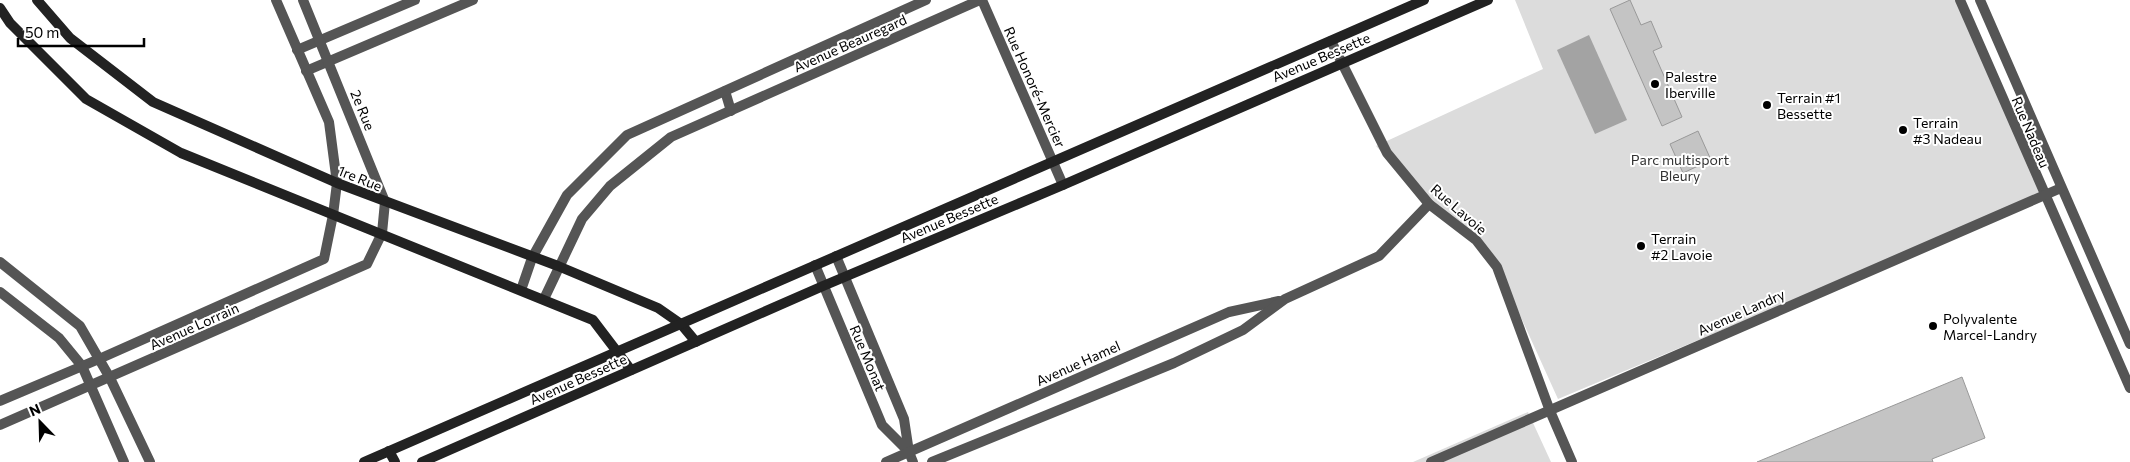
<svg xmlns="http://www.w3.org/2000/svg" width="2130" height="462" font-family="Commissioner,sans-serif">
  <style>
    .green { fill: #dcdcdc }
    .water { fill: #a3a3a3 }
    .building { fill: #c4c4c4; stroke: #999 }
    .lines { fill: none; stroke-linecap: round; stroke-linejoin: round }
    .street { stroke: #555; stroke-width: 10 }
    .secondary { stroke: #222; stroke-width: 10 }
    .poi-dot { fill: #000; stroke: #fff; stroke-width: 2 }
    .labels { text-anchor: middle; dominant-baseline: central; stroke-width: 4; stroke-linejoin: round; paint-order: stroke }
    .street-label { font-size: 14px; fill: #000; stroke: #fff }
    .poi-label { font-size: 14px; fill: #000; stroke: #fff; text-anchor: start }
    .park-label { font-size: 14px; fill: #333; stroke: #fff }
  </style>
  <rect width="100%" height="100%" fill="#fff"/>
  <!-- green -->
  <g class="green">
    <polygon points="1515,0 1960,0 2044,195 1558,399 1500,271 1468,228 1427,201 1376,146 1543,69"/>
    <polygon points="1528,412 1551,462 1413,462"/>
  </g>
  <!-- water -->
  <polygon class="water" points="1589,35 1627,120 1595,134 1557,50"/>
  <!-- building -->
  <g class="building">
    <polygon points="1630,0 1641,25 1651,21 1662,47 1653,51 1682,117 1662,126 1610,9"/>
    <polygon points="1698,131 1711,160 1683,173 1670,144"/>
    <polygon points="1962,377 1985,438 1932,459 1933,462 1757,462"/>
  </g>
  <g class="lines">
    <!-- street -->
    <g class="street">
      <polyline points="982,0 1063,185"/>
      <polyline points="1960,0 2130,388"/>
      <polyline points="1980,0 2130,344"/>
      <polyline points="1331,41 1387,153 1429,204 1476,240 1497,267 1550,411 1572,462"/>
      <polyline points="297,50 415,0"/>
      <polyline points="306,71 473,0"/>
      <polyline points="725,91 731,111"/>
      <polyline points="836,256 904,419 909,452 913,462"/>
      <polyline points="0,262 80,326 110,378 150,462"/>
      <polyline points="815,265 882,425 909,452"/>
      <polyline points="521,290 532,258 567,195 627,135 926,0"/>
      <polyline points="0,292 59,338 82,366 124,462"/>
      <polyline points="544,299 582,219 610,186 671,137 980,0"/>
      <polyline points="0,401 99,359 324,259 333,215 337,183 329,122 276,0"/>
      <polyline points="0,425 367,264 382,233 385,202 303,0"/>
      <polyline points="886,462 1229,312 1279,301"/>
      <polyline points="932,462 1174,363 1243,330 1285,299 1379,256 1429,204"/>
      <polyline points="1431,462 2061,188"/>
    </g>
    <!-- secondary -->
    <g class="secondary">
      <polyline points="37,0 70,38 153,102 337,183 558,266 658,308 681,324 696,342"/>
      <polyline points="0,8 10,23 86,99 181,153 593,320 631,370"/>
      <polyline points="389,451 395,462"/>
      <polyline points="364,462 1424,0"/>
      <polyline points="422,462 823,286 1063,185 1488,0"/>
    </g>
  </g>
  <!-- markers -->
  <g class="poi-dot">
    <circle cx="1655" cy="84" r="5"/>
    <circle cx="1767" cy="105" r="5"/>
    <circle cx="1903" cy="130" r="5"/>
    <circle cx="1641" cy="246" r="5"/>
    <circle cx="1933" cy="326" r="5"/>
  </g>
  <g class="labels">
    <!-- street labels -->
    <g class="street-label">
      <text transform="translate(850 43) rotate(-24)">Avenue Beauregard</text>
      <text transform="translate(1321 57) rotate(-23)">Avenue Bessette</text>
      <text transform="translate(1035 87) rotate(66)">Rue Honoré-Mercier</text>
      <text transform="translate(363 110) rotate(68)">2e Rue</text>
      <text transform="translate(2031 132) rotate(67)">Rue Nadeau</text>
      <text transform="translate(360 178) rotate(22)">1re Rue</text>
      <text transform="translate(1459 209) rotate(41)">Rue Lavoie</text>
      <text transform="translate(949 218) rotate(-23)">Avenue Bessette</text>
      <text transform="translate(1741 312) rotate(-24)">Avenue Landry</text>
      <text transform="translate(194 326) rotate(-24)">Avenue Lorrain</text>
      <text transform="translate(868 358) rotate(67)">Rue Monat</text>
      <text transform="translate(1078 363) rotate(-24)">Avenue Hamel</text>
      <text transform="translate(578 379) rotate(-24)">Avenue Bessette</text>
    </g>
    <!-- poi labels -->
    <g class="poi-label">
      <text x="1665" y="76">Palestre<tspan x="1665" dy="16">Iberville</tspan></text>
      <text x="1777" y="97">Terrain #1<tspan x="1777" dy="16">Bessette</tspan></text>
      <text x="1913" y="122">Terrain<tspan x="1913" dy="16">#3 Nadeau</tspan></text>
      <text x="1651" y="238">Terrain<tspan x="1651" dy="16">#2 Lavoie</tspan></text>
      <text x="1943" y="318">Polyvalente<tspan x="1943" dy="16">Marcel-Landry</tspan></text>
    </g>
    <!-- park labels -->
    <g class="park-label">
      <text x="1680" y="159">Parc multisport<tspan x="1680" dy="16">Bleury</tspan></text>
    </g>
  </g>
  <!-- north arrow -->
  <g transform="translate(40 422) rotate(337)" stroke="#ffffff" stroke-width="4" paint-order="stroke">
  <path d="M0-4L9 19L0 12L-9 19Z" fill="#000000"/>
  <text y="-8" font-size="14" font-weight="bold" text-anchor="middle" fill="#000000">N</text>
  </g>
  <!-- scale -->
  <path d="M18 38v8h126v-8" fill="none" stroke="#000000" stroke-width="2.5"/>
  <text x="25" y="38" font-size="15" fill="#000000" stroke="#ffffff" stroke-width="4" paint-order="stroke">50 m</text>
</svg>
